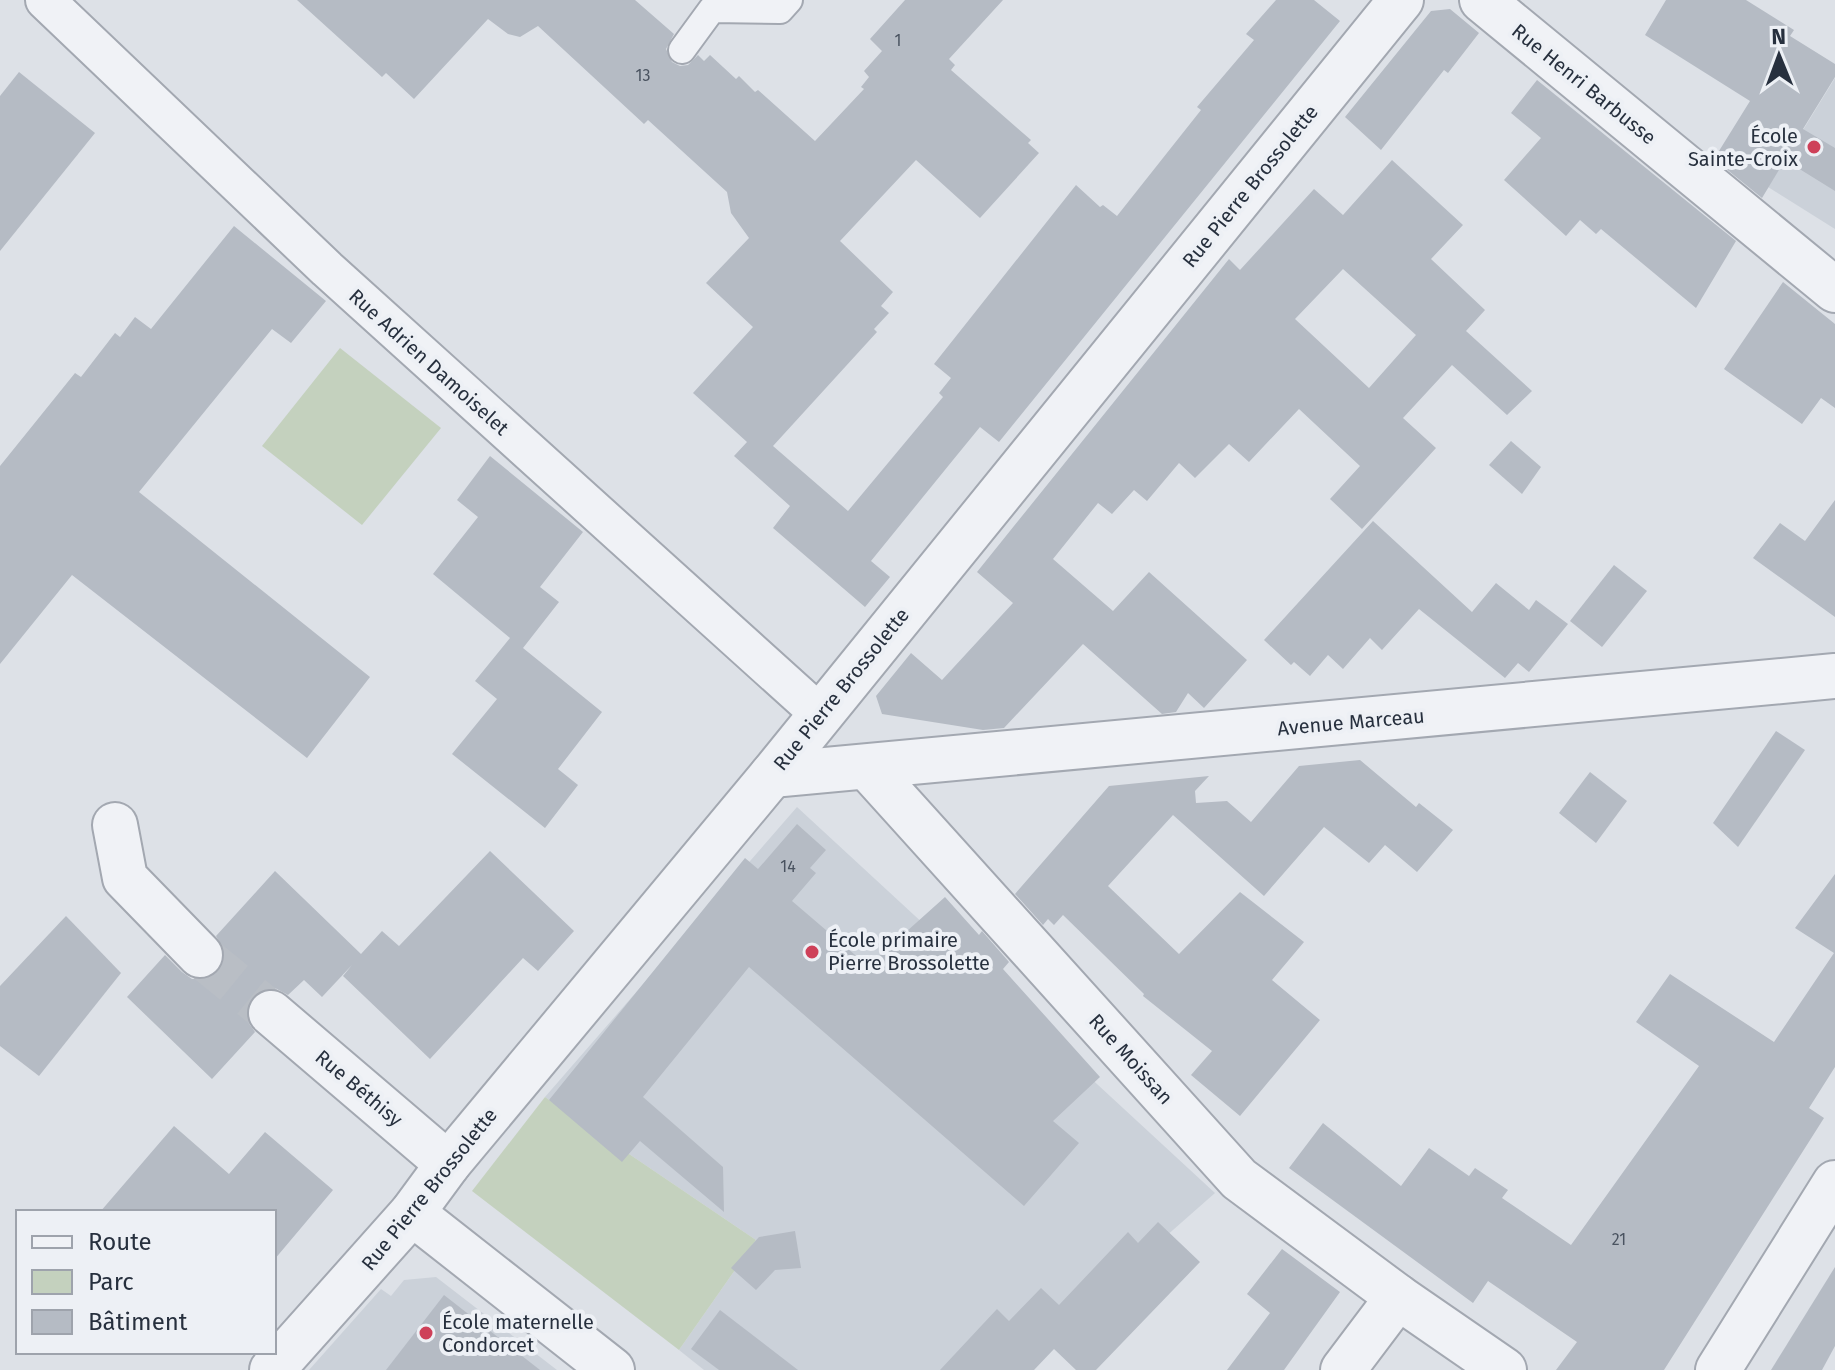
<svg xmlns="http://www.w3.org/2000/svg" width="1835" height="1370" font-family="'Fira Sans',sans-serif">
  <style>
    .built { fill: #cbd1d9 }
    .green { fill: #c4d1be }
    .building { fill: #b5bbc4; fill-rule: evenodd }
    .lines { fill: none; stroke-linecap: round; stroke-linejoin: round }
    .minor-tunnel { stroke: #b9bec5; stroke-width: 44; stroke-dasharray: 44 22; stroke-linecap: butt }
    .service-casing { stroke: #a3a8b1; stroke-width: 30 }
    .pedestrian-casing { stroke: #a3a8b1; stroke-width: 42 }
    .minor-casing { stroke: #a3a8b1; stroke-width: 48 }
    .tertiary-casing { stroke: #a3a8b1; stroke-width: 48 }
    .service { stroke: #f0f2f6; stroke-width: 26 }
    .pedestrian { stroke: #f0f2f6; stroke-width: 38 }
    .minor { stroke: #f0f2f6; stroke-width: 44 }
    .tertiary { stroke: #f0f2f6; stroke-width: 44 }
    .poi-dot { fill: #ce4059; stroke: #edf0f5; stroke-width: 3 }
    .labels { text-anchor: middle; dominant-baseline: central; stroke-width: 8; stroke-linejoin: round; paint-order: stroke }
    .number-label { font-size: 16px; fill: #4a5360 }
    .street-label { font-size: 20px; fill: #27303e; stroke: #edf0f5 }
    .poi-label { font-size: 20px; fill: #27303e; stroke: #edf0f5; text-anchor: start }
  </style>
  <rect width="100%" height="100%" fill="#dde1e7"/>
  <!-- built -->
  <g class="built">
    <polygon points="1835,78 1835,229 1768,187"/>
    <polygon points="797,807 1215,1193 1014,1370 704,1370 679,1350 756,1240 545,1097"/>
    <polygon points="436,1277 557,1370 309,1370 381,1289 391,1296 404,1280"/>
  </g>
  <!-- green -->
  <g class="green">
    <polygon points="340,348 441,428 362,525 262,446"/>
    <polygon points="545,1097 756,1240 679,1350 472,1191"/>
  </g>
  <!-- building -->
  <g class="building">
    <polygon points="297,0 635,0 674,34 666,49 672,62 680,66 688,65 698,55 704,61 710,55 736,79 739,76 755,92 758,90 815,141 864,89 861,87 869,77 864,71 882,51 870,39 905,0 1003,0 949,59 955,65 951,70 1031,140 1028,143 1039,153 980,218 916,160 840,241 893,292 881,306 889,313 874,329 877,332 773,446 848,511 943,397 939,393 951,378 934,364 1076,185 1100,207 1103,205 1117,216 1201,110 1197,107 1254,40 1246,34 1276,0 1314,0 1340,21 999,442 980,427 953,460 871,561 890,577 865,607 773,528 790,506 734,456 747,442 693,393 753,327 706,283 749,238 731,213 727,192 648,120 644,124 538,26 520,37 508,34 488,19 414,99 386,73 382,77"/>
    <polygon points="1666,0 1746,0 1794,30 1790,36 1835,64 1835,77 1803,129 1835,148 1835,191 1785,160 1762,198 1714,159 1750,101 1645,35"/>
    <polygon points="1450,9 1479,33 1448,73 1444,70 1381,150 1345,117 1431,11"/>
    <polygon points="19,72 95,133 0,251 0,96"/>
    <polygon points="1537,80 1736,241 1696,308 1601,229 1596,234 1580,220 1566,236 1504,180 1541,138 1511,113"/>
    <path d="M 1392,160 L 1463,225 L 1431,259 L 1485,310 L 1466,331 L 1532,391 L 1507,415 L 1452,365 L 1403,418 L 1436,448 L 1362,529 L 1330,499 L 1360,466 L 1299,409 L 1249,462 L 1229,444 L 1195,478 L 1179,463 L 1147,501 L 1134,490 L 1112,514 L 1098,503 L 1053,559 L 1113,611 L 1149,572 L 1247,660 L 1204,708 L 1188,693 L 1176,712 L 1162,714 L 1083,644 L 1004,728 L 983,730 L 882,714 L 876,696 L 911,653 L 942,680 L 1013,603 L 977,572 L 1229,259 L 1240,270 L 1314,189 L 1343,215 ZM 1343,269 L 1416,335 L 1369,388 L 1295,319 Z"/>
    <polygon points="234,226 326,301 291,343 272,329 139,492 370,677 307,758 72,575 0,664 0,466 75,373 81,377 115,333 120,337 135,317 151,329"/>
    <polygon points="1783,282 1835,324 1835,408 1821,398 1802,424 1724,369"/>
    <polygon points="1511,441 1541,467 1522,494 1489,465"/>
    <polygon points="490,456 583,532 540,587 559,602 523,648 602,712 558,769 578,785 545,828 452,754 497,699 475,681 510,638 433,574 478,517 457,500"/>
    <polygon points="1835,500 1835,617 1753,558 1780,523 1805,541"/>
    <polygon points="1373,521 1472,612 1496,583 1529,610 1536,600 1568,624 1529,672 1518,663 1505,678 1419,609 1382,650 1370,638 1343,669 1328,655 1310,676 1294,662 1291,665 1264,640"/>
    <polygon points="1614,565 1647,591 1602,647 1570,621"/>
    <polygon points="1776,731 1805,750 1738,847 1713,823"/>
    <polygon points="1360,760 1416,807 1419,803 1453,830 1417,872 1385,845 1369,863 1324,827 1264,896 1173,815 1108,886 1179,954 1240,892 1304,942 1272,980 1320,1020 1240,1116 1191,1075 1212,1051 1143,996 1144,994 1063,915 1054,925 1048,919 1043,925 1015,894 1109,786 1209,776 1195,791 1196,803 1227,801 1251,822 1299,766"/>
    <polygon points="1590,772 1627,801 1596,843 1559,813"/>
    <polygon points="797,824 826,850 810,868 816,873 792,901 868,966 945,897 979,935 982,931 1009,962 1003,969 1100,1077 1053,1121 1079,1143 1024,1206 749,967 643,1097 723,1167 724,1212 640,1141 622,1162 549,1100 745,858 758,869"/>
    <polygon points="490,851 574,931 538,971 523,958 430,1059 343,976 352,965 322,997 304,980 288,995 275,988 263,989 253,996 246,1009 248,1022 255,1032 212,1079 127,997 165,955 182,972 192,979 205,979 217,973 224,962 224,950 216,936 275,871 361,954 382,931 399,946"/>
    <polygon points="1835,874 1835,1067 1809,1108 1824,1118 1664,1370 1556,1370 1577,1342 1488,1281 1473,1303 1289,1168 1323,1123 1401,1186 1429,1148 1469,1176 1475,1168 1508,1190 1502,1198 1571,1245 1699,1066 1636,1022 1670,974 1774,1042 1834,953 1795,928"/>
    <polygon points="66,916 121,973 39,1076 0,1046 0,986"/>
    <polygon points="174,1126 229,1174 265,1132 333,1190 274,1260 274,1212 100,1212"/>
    <polygon points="1158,1222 1200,1262 1096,1370 1076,1370 1054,1349 1034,1370 940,1370 997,1309 1009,1321 1041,1288 1059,1305 1128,1232 1138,1243"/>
    <polygon points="795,1231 801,1268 775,1270 756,1290 731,1268 759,1237"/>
    <polygon points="1282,1249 1340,1292 1284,1370 1227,1370 1270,1313 1247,1294"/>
    <polygon points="1835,1267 1835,1346 1822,1370 1771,1370"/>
    <polygon points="444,1295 540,1370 386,1370"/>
    <polygon points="720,1310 798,1370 719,1370 691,1349"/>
  </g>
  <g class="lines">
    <!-- minor-tunnel -->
    <polyline class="minor-tunnel" points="200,955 271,1013"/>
    <!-- service casing -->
    <g class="service-casing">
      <polyline id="service" points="682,50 712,9 780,10 789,0"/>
    </g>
    <!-- pedestrian casing -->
    <g class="pedestrian-casing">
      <polyline id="pedestrian" points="45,0 327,269 821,715"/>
    </g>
    <!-- minor casing -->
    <g class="minor-casing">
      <g id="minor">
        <polyline points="1482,0 1835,290"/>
        <polyline points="867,767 1239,1179 1398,1297 1504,1370"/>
        <polyline points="772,775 1835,676"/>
        <polyline points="115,825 125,878 200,955"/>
        <polyline points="271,1013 448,1164"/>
        <polyline points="412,1213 612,1370"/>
        <polyline points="272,1370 412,1213 448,1164 772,775 1401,0"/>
        <polyline points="1343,1370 1398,1297"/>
      </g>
    </g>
    <!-- tertiary casing -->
    <g class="tertiary-casing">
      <polyline id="tertiary" points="1718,1370 1835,1183"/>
    </g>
    <!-- service -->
    <use href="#service" class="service"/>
    <!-- pedestrian -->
    <use href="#pedestrian" class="pedestrian"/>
    <!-- minor -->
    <use href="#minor" class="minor"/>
    <!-- tertiary -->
    <use href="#tertiary" class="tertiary"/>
  </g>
  <!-- markers -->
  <g class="poi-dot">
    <circle cx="1814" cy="147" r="8"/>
    <circle cx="812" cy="952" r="8"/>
    <circle cx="426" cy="1333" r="8"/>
  </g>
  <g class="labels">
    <!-- number labels -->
    <g class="number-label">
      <text x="898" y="40">1</text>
      <text x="643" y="75">13</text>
      <text x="788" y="866">14</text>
      <text x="1619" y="1239">21</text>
    </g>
    <!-- street labels -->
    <g class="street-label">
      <text transform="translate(1584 84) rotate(39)">Rue Henri Barbusse</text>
      <text transform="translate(1250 186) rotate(-51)">Rue Pierre Brossolette</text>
      <text transform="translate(429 362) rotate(42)">Rue Adrien Damoiselet</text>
      <text transform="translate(841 689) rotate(-51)">Rue Pierre Brossolette</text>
      <text transform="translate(1351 722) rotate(-5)">Avenue Marceau</text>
      <text transform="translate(1131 1059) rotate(48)">Rue Moissan</text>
      <text transform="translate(359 1088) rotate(40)">Rue Béthisy</text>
      <text transform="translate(429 1189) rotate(-51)">Rue Pierre Brossolette</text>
    </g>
    <!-- poi labels -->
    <g class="poi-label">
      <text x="1798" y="136" text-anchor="end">École<tspan x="1798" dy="23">Sainte-Croix</tspan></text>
      <text x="828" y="940">École primaire<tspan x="828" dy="23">Pierre Brossolette</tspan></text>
      <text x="442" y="1322">École maternelle<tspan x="442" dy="23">Condorcet</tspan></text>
    </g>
  </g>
  <!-- legend -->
  <rect x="16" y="1210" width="260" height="144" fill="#edf0f5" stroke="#9ea3ac" stroke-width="2"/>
  <rect x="32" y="1236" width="40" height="12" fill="#f0f2f6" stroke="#9ea3ac" stroke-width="2"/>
  <text x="88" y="1250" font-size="24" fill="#27303e">Route</text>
  <rect x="32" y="1270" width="40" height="24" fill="#c4d1be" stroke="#9ea3ac" stroke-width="2"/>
  <text x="88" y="1290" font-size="24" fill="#27303e">Parc</text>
  <rect x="32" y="1310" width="40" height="24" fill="#b5bbc4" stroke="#9ea3ac" stroke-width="2"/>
  <text x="88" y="1330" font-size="24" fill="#27303e">Bâtiment</text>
  <!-- north arrow -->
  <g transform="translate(1779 56) rotate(359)" stroke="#edf0f5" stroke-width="6" paint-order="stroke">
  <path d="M0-6L14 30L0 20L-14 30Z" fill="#27303e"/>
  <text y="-12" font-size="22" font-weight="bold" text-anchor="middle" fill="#27303e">N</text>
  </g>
</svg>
